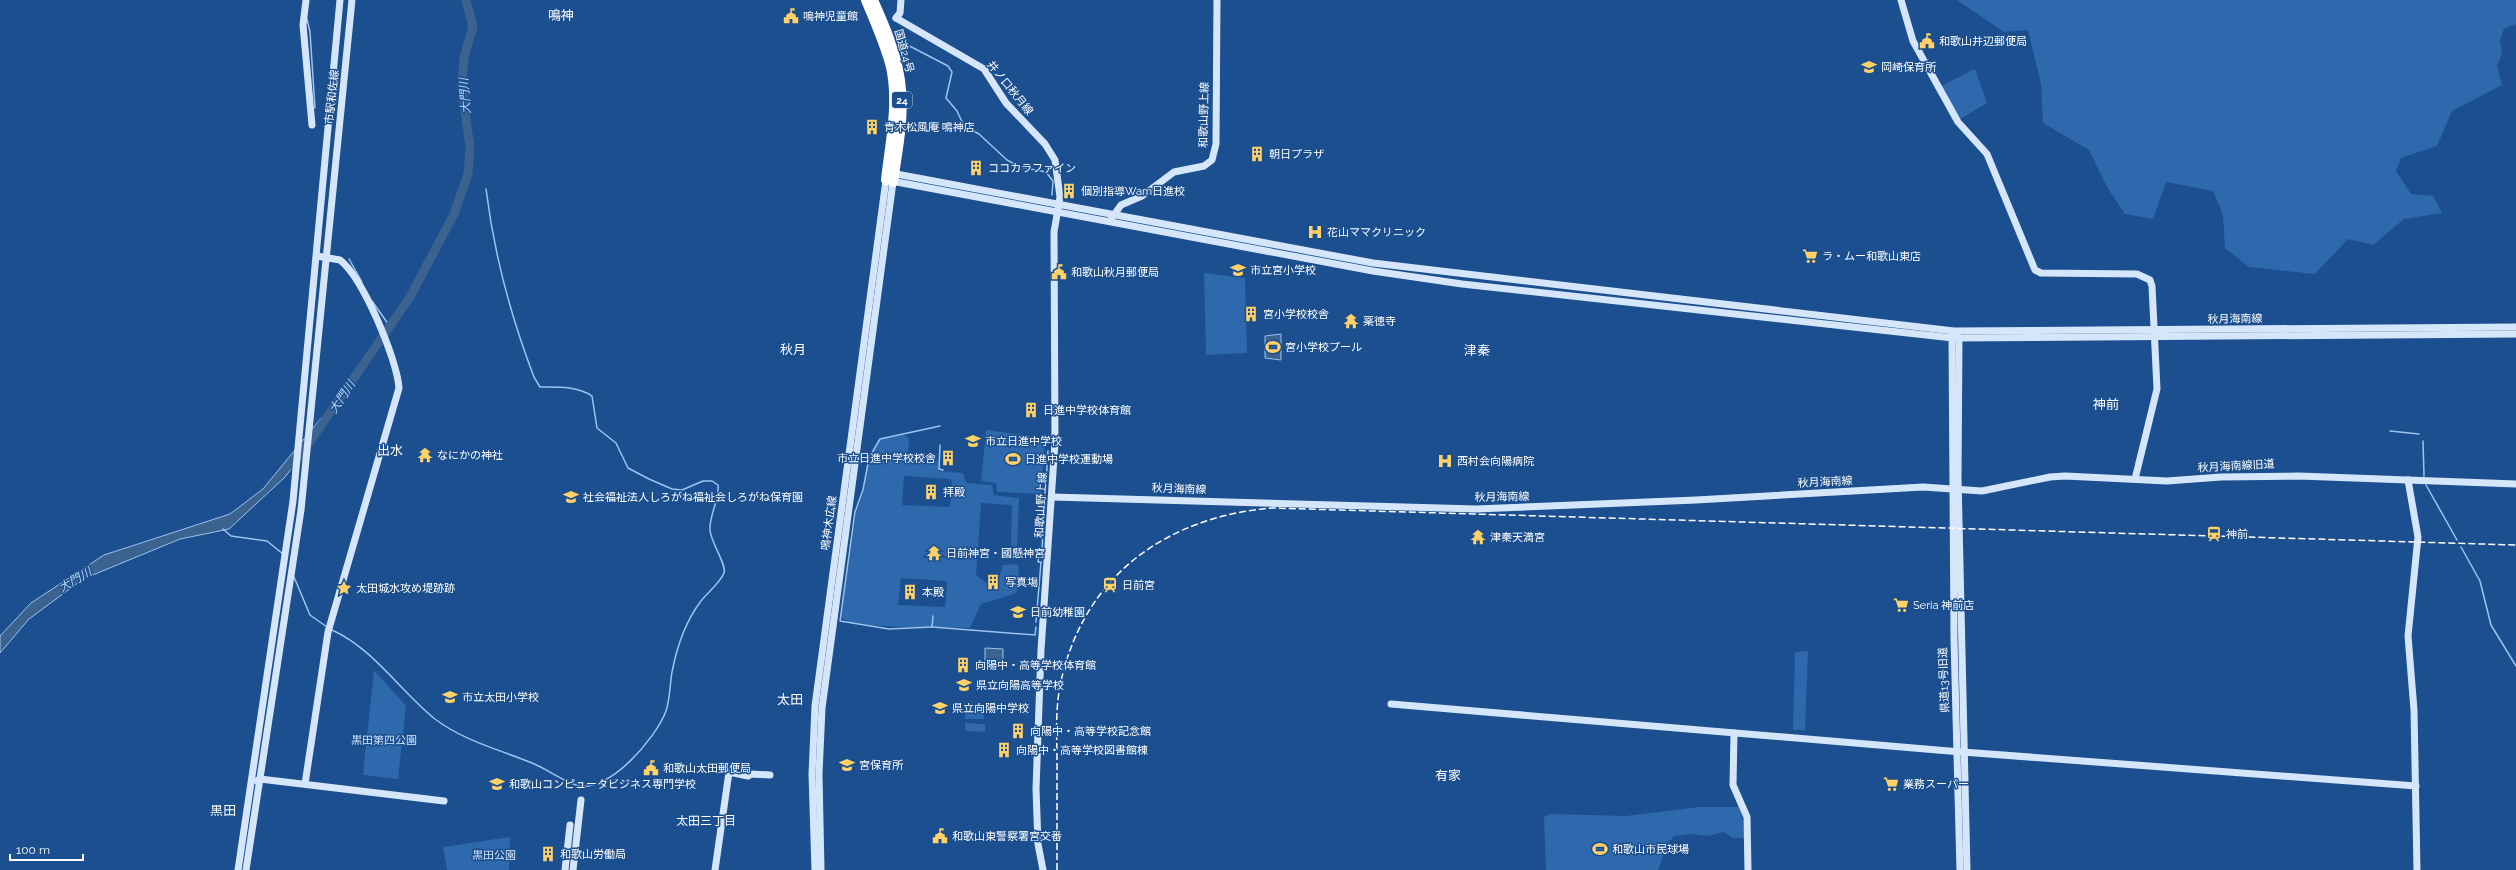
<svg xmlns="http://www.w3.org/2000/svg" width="2516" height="870" font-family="Raleway,'Noto Sans JP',sans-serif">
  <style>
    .green { fill: #2e69ad; fill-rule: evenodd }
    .water { fill: #3c6290; stroke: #9cc4f0 }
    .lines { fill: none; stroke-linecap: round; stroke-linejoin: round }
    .stream { stroke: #9cc4f0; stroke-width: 1.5 }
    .river { stroke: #3c6290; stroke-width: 9 }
    .secondary { stroke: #d6e6fa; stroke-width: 7 }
    .highway { stroke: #fff; stroke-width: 10 }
    .rail { stroke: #fff; stroke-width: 1.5; stroke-dasharray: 7 3; stroke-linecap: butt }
    .labels { text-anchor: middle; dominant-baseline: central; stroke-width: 3; stroke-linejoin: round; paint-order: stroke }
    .shield { fill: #1b4f8f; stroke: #bbcadd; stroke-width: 1 }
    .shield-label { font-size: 10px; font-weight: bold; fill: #fff }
    .poi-label { font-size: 11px; fill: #fff; stroke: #1b4f8f; text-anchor: start }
    .street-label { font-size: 11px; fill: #fff; stroke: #1b4f8f }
    .park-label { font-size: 11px; fill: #cfe3fa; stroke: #1b4f8f }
    .water-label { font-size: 12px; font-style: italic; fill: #b5d3f5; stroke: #1b4f8f }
    .neighbourhood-label { font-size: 12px; fill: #fff; stroke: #1b4f8f }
    .quarter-label { font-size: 13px; fill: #fff; stroke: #1b4f8f }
  </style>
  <rect width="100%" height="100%" fill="#1b4f8f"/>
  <!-- green -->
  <g class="green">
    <polygon points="1957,0 2516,0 2516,24 2504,29 2500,40 2502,54 2497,66 2502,85 2452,111 2437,146 2401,158 2396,171 2411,194 2433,196 2442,213 2404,219 2373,245 2348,239 2315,274 2249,267 2225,248 2223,215 2213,191 2166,182 2153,219 2125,214 2107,187 2089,150 2043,123 2041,84 2028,30 2004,32"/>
    <polygon points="1975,69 1987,103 1960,119 1941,86"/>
    <polygon points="1204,273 1245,278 1247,353 1206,355"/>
    <polygon points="986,430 1045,438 1041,494 997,492 996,483 981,481"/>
    <path d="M 904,435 L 909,438 L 908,453 L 911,456 L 937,460 L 939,471 L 963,473 L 966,483 L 992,485 L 994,495 L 1019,498 L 1017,548 L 1011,546 L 1012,505 L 981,503 L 976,575 L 989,585 L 996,586 L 1003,565 L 1017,564 L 1019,567 L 1017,591 L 1014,594 L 981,604 L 970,628 C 948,627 853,629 841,618 L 856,513 L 864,491 L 869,459 L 878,443 L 882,439 ZM 904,476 L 950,479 L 952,481 L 950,507 L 902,505 ZM 901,578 L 945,581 L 947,583 L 945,607 L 898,605 Z"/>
    <polygon points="1808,651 1805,730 1793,730 1795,652"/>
    <polygon points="374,670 406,706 398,779 363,775"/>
    <rect x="965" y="710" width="19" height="9"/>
    <polygon points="965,723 985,724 985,732 965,731"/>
    <polygon points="1699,807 1739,807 1743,822 1744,838 1733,838 1723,832 1708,836 1692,834 1675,836 1668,842 1658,870 1546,870 1544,817 1551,814 1626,816"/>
    <polygon points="510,837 509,870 447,870 443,847"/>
  </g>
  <!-- water -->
  <g class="water">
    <polygon points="1281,334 1281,360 1265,358 1265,336"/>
    <polygon points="322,417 323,427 285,477 229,529 180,539 83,579 29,619 0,653 0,636 31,603 104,555 230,514 263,489"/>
    <polygon points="985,648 1003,649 1003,662 985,662"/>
  </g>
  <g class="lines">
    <!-- stream -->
    <g class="stream">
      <polyline points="307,19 310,32 315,108"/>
      <polyline points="896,39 948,66 952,72 946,98 957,111 964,126 979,134 1007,160 1020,167 1046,172 1053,181 1052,195"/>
      <polyline points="349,259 362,282"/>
      <polyline points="372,301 391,328"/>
      <polyline points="2390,431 2419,434"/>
      <polyline points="2423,441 2424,476"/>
      <polyline points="940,445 939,469 943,470"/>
      <polyline points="2426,485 2457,540"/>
      <polyline points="1045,498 1048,451"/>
      <polyline points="223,529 231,536 267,541 283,554"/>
      <polyline points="2461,547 2480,581 2491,625 2516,666"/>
      <polyline points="294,577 310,615 327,627"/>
      <polyline points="933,616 932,627 1035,635 1036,627"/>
      <polyline points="1036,622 1041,562 1038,562 1040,550 1042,550 1044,508"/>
      <polyline points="932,627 889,629 840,621 855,512 863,490 869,458 880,439 940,426"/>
      <path d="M 332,630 C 374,649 400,691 435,719 C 464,741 498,749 532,763 C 547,769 561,780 576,785 C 608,795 656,738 666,711 C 670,699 670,684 672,672 C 677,646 685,622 701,601 C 707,593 720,583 724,573 C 727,565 711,543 710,530 C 709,515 720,499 718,485 L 712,481 L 703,481 L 682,490 L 672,489 L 649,479 L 628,468 L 616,443 L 597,428 L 592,396 C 577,386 558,387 540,387 L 534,377 C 511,317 494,254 486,189"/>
    </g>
    <!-- river -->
    <polyline class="river" points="293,466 410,297 454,214 468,174 470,148 462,88 464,57 473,27 466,0"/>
    <!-- secondary -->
    <g class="secondary">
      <polyline points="306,0 303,25 312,125"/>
      <polyline points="1901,0 1913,41 1958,122 1987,154 2035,270 2041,273 2137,274 2150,280 2152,286 2157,389 2135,479"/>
      <polyline points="896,18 984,69 1006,103 1045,144 1055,160 1060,197 1054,232 1055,442 1041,650 1036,789 1038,844 1043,870"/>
      <polyline points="896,18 900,13 901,0"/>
      <polyline points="891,173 1373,263 1954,331 2516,327"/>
      <polyline points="1111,219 1121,205 1142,196 1174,172 1204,166 1212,160 1216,144 1217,0"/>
      <polyline points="1952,335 1954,639 1960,870"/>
      <polyline points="1957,335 1959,338 1958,478 1967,870"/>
      <polyline points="2408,480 2418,537 2408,636 2414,710 2417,870"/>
      <polyline points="1052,497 1476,509 1696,500 1923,487 1982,491 2050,477 2065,476 2167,481 2221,477 2299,476 2516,484"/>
      <polyline points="1391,704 1949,751 2416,786"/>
      <polyline points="1734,733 1733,785 1747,817 1748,870"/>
      <polyline points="257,781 260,779 444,801"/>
      <path d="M 305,784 L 328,632 L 399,388 C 397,359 363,278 340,260 L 317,256"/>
      <polyline points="238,870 293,501 340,0"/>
      <polyline points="246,870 301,510 352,0"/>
      <polyline points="565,870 570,825"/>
      <polyline points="573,870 581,800"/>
      <polyline points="715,870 729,772 748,776 751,774 770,775"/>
      <polyline points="815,870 812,774 815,706 886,180 1373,271 1462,284 1953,338 2516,334"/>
      <polyline points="821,870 819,774 822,708 893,182"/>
    </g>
    <!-- highway -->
    <g class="highway">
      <path d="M 866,0 C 875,22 885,44 891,67 C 899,104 890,143 886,180"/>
      <path d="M 873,0 C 886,29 899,59 901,90 C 904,121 897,152 893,182"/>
    </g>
    <!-- rail -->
    <path class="rail" d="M 1057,870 C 1057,835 1057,799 1057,764 C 1057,738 1055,712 1060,686 C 1082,577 1165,517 1272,508 L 2516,545"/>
  </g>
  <!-- icons -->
  <defs>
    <g id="civic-bare" transform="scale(1.2)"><path d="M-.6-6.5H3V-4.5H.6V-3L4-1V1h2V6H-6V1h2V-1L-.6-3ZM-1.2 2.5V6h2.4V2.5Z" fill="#ffd166" stroke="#1b4f8f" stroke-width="2.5" paint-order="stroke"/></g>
    <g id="school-bare" transform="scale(1.2)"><path d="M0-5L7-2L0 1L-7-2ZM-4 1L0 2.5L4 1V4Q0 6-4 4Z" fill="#ffd166" stroke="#1b4f8f" stroke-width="2.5" paint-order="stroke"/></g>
    <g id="building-bare" transform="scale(1.2)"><path d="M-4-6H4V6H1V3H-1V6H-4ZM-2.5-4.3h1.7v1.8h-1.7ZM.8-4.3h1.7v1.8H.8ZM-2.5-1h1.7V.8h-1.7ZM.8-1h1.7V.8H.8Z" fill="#ffd166" stroke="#1b4f8f" stroke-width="2.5" paint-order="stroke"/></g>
    <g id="hospital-bare" transform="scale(1.2)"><path d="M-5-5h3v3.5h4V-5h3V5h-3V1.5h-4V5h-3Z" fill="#ffd166" stroke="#1b4f8f" stroke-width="2.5" paint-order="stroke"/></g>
    <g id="supermarket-bare" transform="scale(1.2)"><path d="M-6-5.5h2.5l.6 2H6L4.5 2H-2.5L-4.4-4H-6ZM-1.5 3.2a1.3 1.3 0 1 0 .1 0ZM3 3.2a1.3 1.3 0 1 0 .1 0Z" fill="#ffd166" stroke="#1b4f8f" stroke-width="2.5" paint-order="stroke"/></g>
    <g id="temple-bare" transform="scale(1.2)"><path d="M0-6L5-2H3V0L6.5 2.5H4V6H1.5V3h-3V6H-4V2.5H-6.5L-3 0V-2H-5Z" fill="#ffd166" stroke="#1b4f8f" stroke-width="2.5" paint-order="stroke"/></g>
    <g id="stadium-bare" transform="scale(1.2)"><path d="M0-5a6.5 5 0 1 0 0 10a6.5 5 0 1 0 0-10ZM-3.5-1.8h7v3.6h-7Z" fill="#ffd166" stroke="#1b4f8f" stroke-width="2.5" paint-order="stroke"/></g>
    <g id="station-bare" transform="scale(1.2)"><path d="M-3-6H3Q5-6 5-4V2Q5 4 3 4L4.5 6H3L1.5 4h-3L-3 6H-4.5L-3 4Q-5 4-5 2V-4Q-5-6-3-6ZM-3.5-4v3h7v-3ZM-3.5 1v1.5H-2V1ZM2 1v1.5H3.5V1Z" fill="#ffd166" stroke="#1b4f8f" stroke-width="2.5" paint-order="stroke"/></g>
    <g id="sight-bare" transform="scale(1.2)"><path d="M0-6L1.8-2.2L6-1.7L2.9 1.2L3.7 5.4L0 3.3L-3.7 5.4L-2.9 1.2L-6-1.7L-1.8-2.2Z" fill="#ffd166" stroke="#1b4f8f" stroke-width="2.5" paint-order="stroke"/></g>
  </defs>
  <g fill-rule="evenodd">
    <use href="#civic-bare" x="791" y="16"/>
    <use href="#civic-bare" x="1927" y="41"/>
    <use href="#school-bare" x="1869" y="67"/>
    <use href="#building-bare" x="872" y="127"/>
    <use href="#building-bare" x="1257" y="154"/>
    <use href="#building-bare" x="976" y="168"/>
    <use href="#building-bare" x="1069" y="191"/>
    <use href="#hospital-bare" x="1315" y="232"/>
    <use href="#supermarket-bare" x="1810" y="256"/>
    <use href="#school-bare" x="1238" y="270"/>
    <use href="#civic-bare" x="1059" y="272"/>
    <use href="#building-bare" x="1251" y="314"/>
    <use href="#temple-bare" x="1351" y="321"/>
    <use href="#stadium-bare" x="1273" y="347"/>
    <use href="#building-bare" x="1031" y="410"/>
    <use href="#school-bare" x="973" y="441"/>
    <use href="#temple-bare" x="425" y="455"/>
    <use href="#building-bare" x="948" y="458"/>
    <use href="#stadium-bare" x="1013" y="459"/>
    <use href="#hospital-bare" x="1445" y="461"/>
    <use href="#building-bare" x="931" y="492"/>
    <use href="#school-bare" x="571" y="497"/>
    <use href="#station-bare" x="2214" y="534"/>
    <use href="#temple-bare" x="1478" y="537"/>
    <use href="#temple-bare" x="934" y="553"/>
    <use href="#building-bare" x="993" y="582"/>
    <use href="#station-bare" x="1110" y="585"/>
    <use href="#sight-bare" x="344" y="588"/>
    <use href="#building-bare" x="910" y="592"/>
    <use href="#supermarket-bare" x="1901" y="605"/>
    <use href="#school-bare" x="1018" y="612"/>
    <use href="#building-bare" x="963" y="665"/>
    <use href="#school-bare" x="964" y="685"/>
    <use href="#school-bare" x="450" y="697"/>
    <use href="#school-bare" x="940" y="708"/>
    <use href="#building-bare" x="1018" y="731"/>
    <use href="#building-bare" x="1004" y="750"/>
    <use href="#school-bare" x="847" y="765"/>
    <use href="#civic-bare" x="651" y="768"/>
    <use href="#school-bare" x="497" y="784"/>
    <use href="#supermarket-bare" x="1891" y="784"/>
    <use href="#civic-bare" x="940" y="836"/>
    <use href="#stadium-bare" x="1600" y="849"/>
    <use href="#building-bare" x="548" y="854"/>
  </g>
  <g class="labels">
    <!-- shield labels -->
    <rect class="shield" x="892" y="92" width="20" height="16" rx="3"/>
    <g class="shield-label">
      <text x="902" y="100">24</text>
    </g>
    <!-- poi labels -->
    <g class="poi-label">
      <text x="803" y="16">嗚神児童館</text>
      <text x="1939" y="41">和歌山井辺郵便局</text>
      <text x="1881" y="67">岡崎保育所</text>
      <text x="884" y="127">青木松風庵 鳴神店</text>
      <text x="1269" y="154">朝日プラザ</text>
      <text x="988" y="168">ココカラファイン</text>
      <text x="1081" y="191">個別指導Wam日進校</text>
      <text x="1327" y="232">花山ママクリニック</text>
      <text x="1822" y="256">ラ・ムー和歌山東店</text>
      <text x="1250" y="270">市立宮小学校</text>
      <text x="1071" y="272">和歌山秋月郵便局</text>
      <text x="1263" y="314">宮小学校校舎</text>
      <text x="1363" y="321">薬徳寺</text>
      <text x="1285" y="347">宮小学校プール</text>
      <text x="1043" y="410">日進中学校体育館</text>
      <text x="985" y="441">市立日進中学校</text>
      <text x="437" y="455">なにかの神社</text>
      <text x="936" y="458" text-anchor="end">市立日進中学校校舎</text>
      <text x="1025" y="459">日進中学校運動場</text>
      <text x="1457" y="461">西村会向陽病院</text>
      <text x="943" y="492">拝殿</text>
      <text x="583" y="497">社会福祉法人しろがね福祉会しろがね保育園</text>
      <text x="2226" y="534">神前</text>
      <text x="1490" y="537">津秦天満宮</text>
      <text x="946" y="553">日前神宮・國懸神宮</text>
      <text x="1005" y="582">写真塲</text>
      <text x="1122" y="585">日前宮</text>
      <text x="356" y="588">太田城水攻め堤跡跡</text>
      <text x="922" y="592">本殿</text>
      <text x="1913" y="605">Seria 神前店</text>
      <text x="1030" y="612">日前幼稚園</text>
      <text x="975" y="665">向陽中・高等学校体育館</text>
      <text x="976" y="685">県立向陽高等学校</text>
      <text x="462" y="697">市立太田小学校</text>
      <text x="952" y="708">県立向陽中学校</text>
      <text x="1030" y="731">向陽中・高等学校記念館</text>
      <text x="1016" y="750">向陽中・高等学校図書館棟</text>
      <text x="859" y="765">宮保育所</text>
      <text x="663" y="768">和歌山太田郵便局</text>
      <text x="509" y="784">和歌山コンピュータビジネス専門学校</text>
      <text x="1903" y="784">業務スーパー</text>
      <text x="952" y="836">和歌山東警察署宮交番</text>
      <text x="1612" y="849">和歌山市民球場</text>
      <text x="560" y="854">和歌山労働局</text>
    </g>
    <!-- street labels -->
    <g class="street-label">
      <text transform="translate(904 51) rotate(74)">国道24号</text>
      <text transform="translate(1010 88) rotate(51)">井ノ口秋月線</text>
      <text transform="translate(332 97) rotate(-84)">市駅和佐線</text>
      <text transform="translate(1204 115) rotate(-89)">和歌山野上線</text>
      <text transform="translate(2235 319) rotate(-1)">秋月海南線</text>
      <text transform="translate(2236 466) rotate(-3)">秋月海南線旧道</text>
      <text transform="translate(1825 482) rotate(-3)">秋月海南線</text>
      <text transform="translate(1179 489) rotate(2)">秋月海南線</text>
      <text transform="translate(1502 497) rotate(-1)">秋月海南線</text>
      <text transform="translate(1041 505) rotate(-87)">和歌山野上線</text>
      <text transform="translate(829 523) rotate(-82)">鳴神木広線</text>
      <text transform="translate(1944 680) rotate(-92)">県道13号旧道</text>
    </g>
    <!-- park labels -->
    <g class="park-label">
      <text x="384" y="740">黒田第四公園</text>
      <text x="494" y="855">黒田公園</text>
    </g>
    <!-- water labels -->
    <g class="water-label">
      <text transform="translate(465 96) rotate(-94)">大門川</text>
      <text transform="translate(342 397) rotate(-56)">大門川</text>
      <text transform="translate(75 580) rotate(-30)">大門川</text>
    </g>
    <!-- neighbourhood labels -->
    <g class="neighbourhood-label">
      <text x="706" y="821">太田三丁目</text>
    </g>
    <!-- quarter labels -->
    <g class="quarter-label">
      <text x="561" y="15">鳴神</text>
      <text x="793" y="349">秋月</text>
      <text x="1477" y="350">津秦</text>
      <text x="2106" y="404">神前</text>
      <text x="390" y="450">出水</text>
      <text x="790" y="699">太田</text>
      <text x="1448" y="775">有家</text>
      <text x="223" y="810">黒田</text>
    </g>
  </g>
  <!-- scale -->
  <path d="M10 854v6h73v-6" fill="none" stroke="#ffffff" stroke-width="2"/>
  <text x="16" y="854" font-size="12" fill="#ffffff" stroke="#1b4f8f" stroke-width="3" paint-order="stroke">100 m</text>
</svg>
